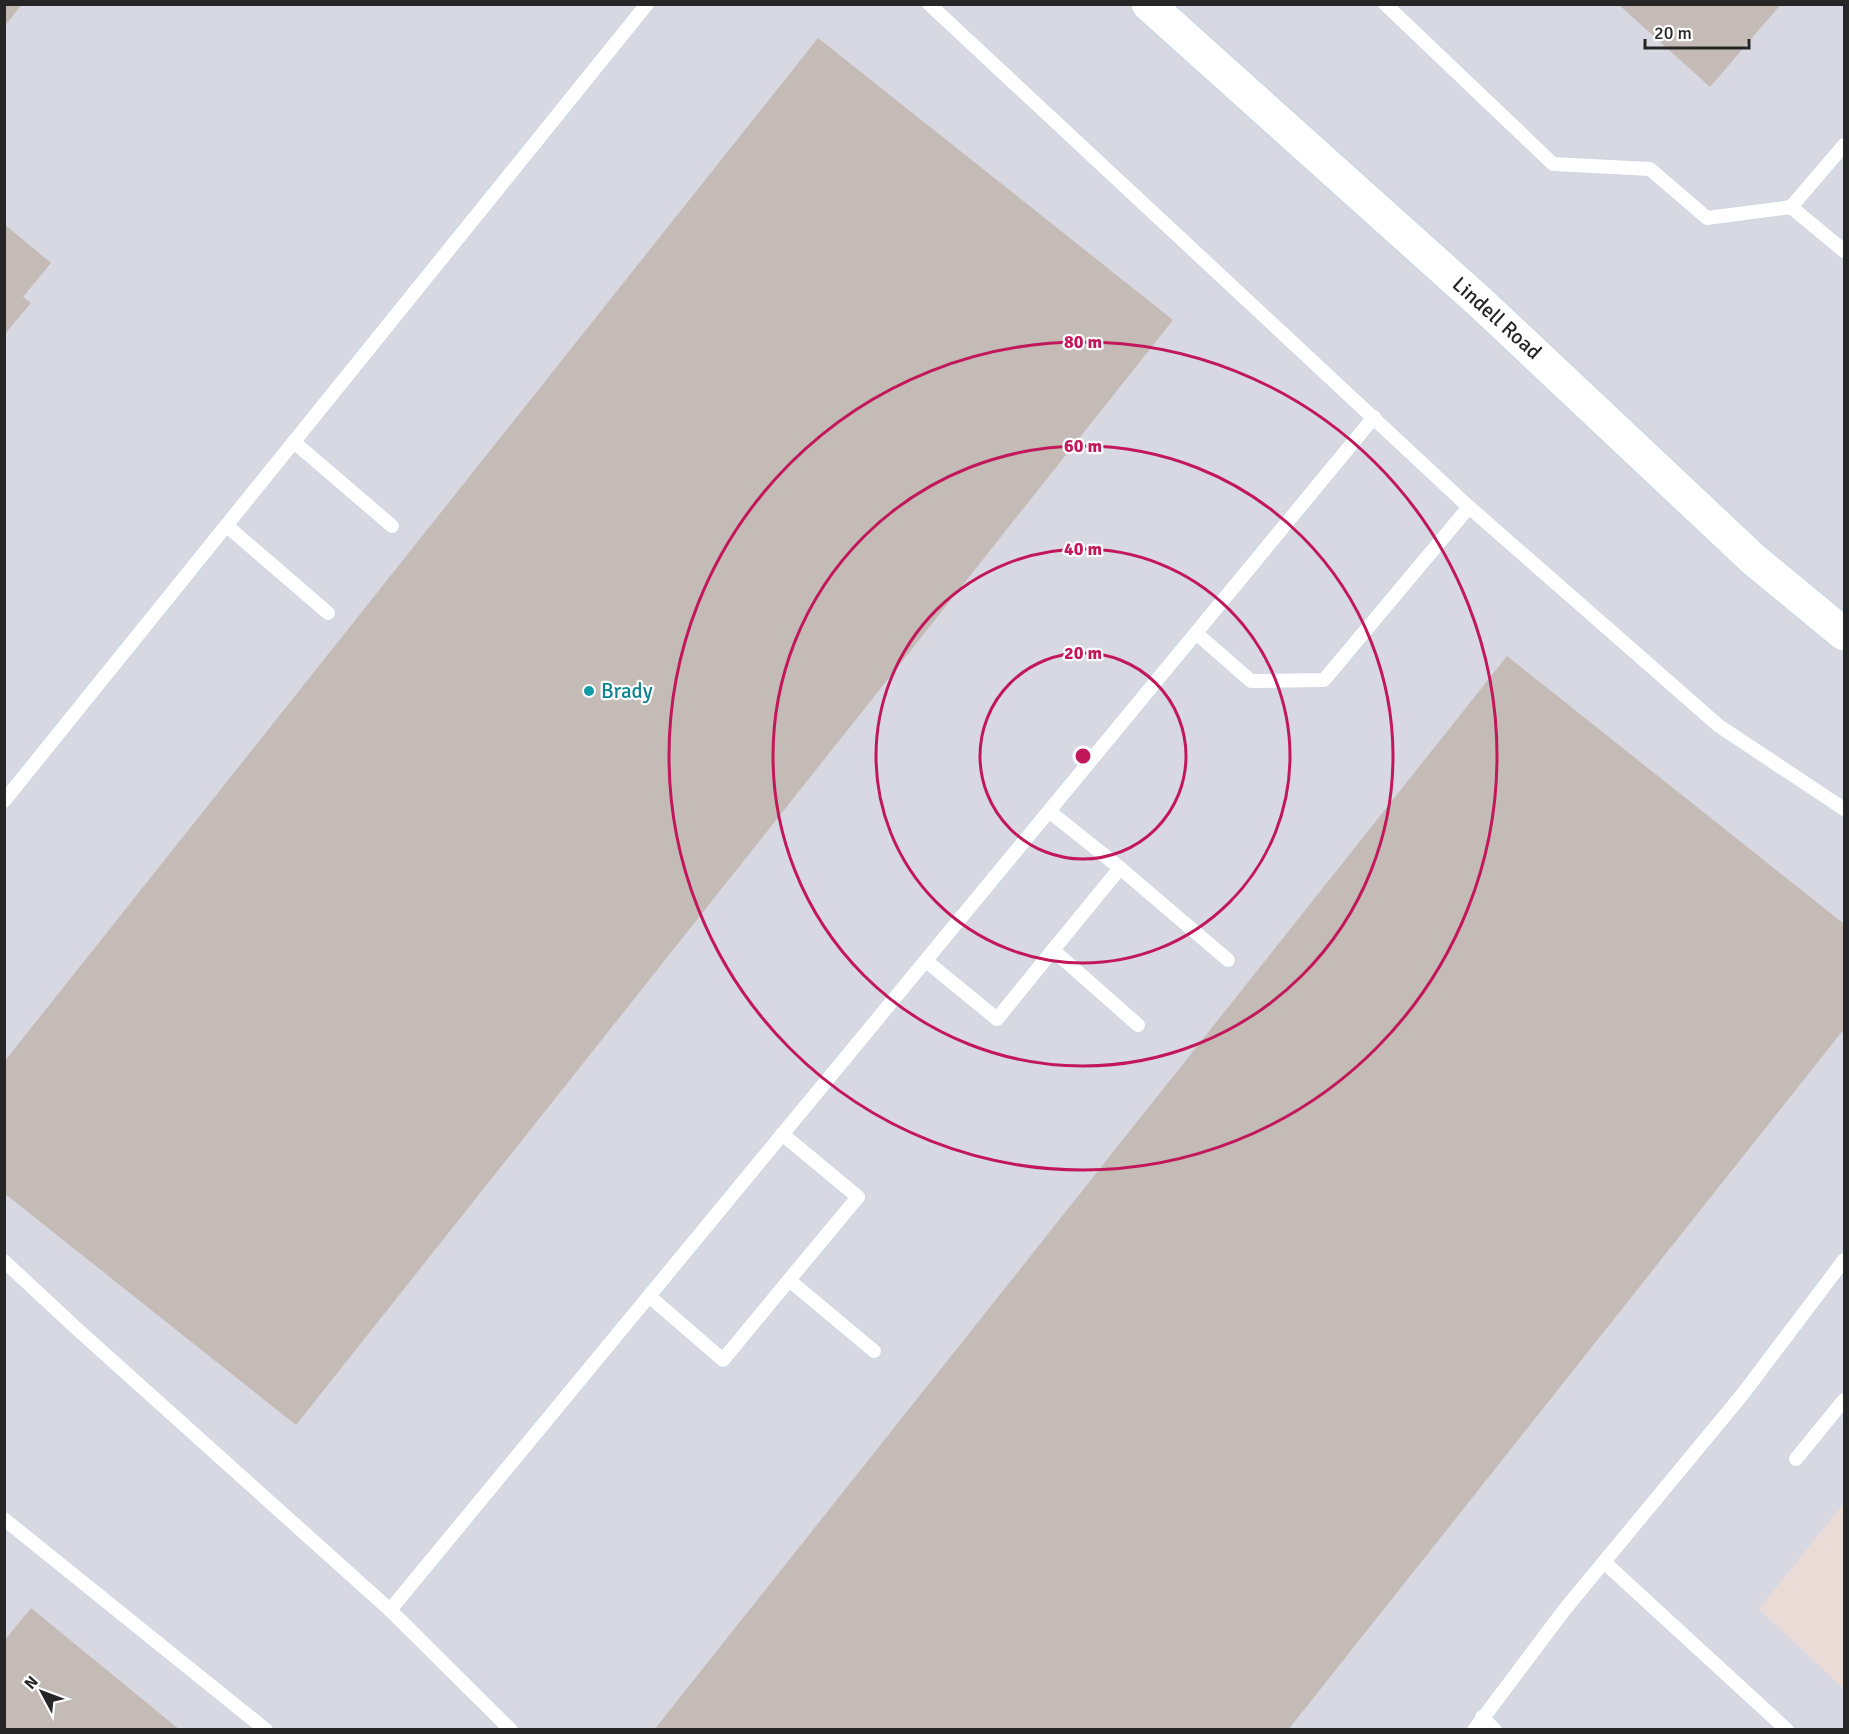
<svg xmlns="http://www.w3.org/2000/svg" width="1849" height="1734" font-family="Signika,sans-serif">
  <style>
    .industrial { fill: #d8d8e2 }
    .building { fill: #c4bab6 }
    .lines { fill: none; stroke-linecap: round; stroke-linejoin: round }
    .service-casing { stroke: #ccd7e1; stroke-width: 16 }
    .tertiary-casing { stroke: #ccd7e1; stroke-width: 36 }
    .service { stroke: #fff; stroke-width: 14 }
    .tertiary { stroke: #fff; stroke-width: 33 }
    .ring { fill: none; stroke: #c2185b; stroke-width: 3 }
    .culture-dot { fill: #0f9aa8; stroke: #fff; stroke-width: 2 }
    .labels { text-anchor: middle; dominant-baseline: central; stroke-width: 4.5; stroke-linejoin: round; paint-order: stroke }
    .street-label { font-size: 21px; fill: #262626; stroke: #fff }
    .culture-label { font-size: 21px; fill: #0d838f; stroke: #fff; text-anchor: start }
    .centre { fill: #c2185b; stroke: #fff; stroke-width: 3 }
    .ring-label { font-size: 18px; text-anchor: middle; font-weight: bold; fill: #c2185b; stroke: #fff; stroke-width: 4.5; stroke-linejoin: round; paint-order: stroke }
  </style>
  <rect width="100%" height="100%" fill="#eadbd6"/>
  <!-- industrial -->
  <polygon class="industrial" points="5,5 1844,5 1844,1503 1759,1609 1844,1689 1844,1729 5,1730"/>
  <!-- building -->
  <g class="building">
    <polygon points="4,4 22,4 4,27"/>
    <polygon points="1618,4 1781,4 1710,87"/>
    <polygon points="818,38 1173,320 296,1425 4,1193 4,1062"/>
    <polygon points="4,224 51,263 23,297 31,303 4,335"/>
    <polygon points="1507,656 1844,924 1844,1029 1288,1730 654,1730"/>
    <polygon points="31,1608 180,1730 4,1730 4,1641"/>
  </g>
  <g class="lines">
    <!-- service casing -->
    <g class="service-casing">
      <g id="service">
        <polyline points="929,4 1469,507 1324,680 1251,681 1196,633"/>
        <polyline points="1385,4 1553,164 1650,169 1707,218 1791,207 1844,251"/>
        <polyline points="1791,207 1844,145"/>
        <polyline points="294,442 392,526"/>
        <polyline points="1469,507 1719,726 1844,809"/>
        <polyline points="227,526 328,613"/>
        <polyline points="4,801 647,4"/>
        <polyline points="1049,811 1120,868"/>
        <polyline points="1053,950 1120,868 1228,960"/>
        <polyline points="926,961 997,1019 1053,950 1138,1025"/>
        <polyline points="782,1134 858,1197 789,1280"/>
        <polyline points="4,1261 76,1328 390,1610 511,1730"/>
        <polyline points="649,1296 723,1360 789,1280 874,1351"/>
        <polyline points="1796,1459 1844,1400"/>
        <polyline points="4,1519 266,1730"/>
        <polyline points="1604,1562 1787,1730"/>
        <polyline points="390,1610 1374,417"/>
        <polyline points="1482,1717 1495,1730"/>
        <polyline points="1474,1730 1565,1609 1742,1395 1844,1260"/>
      </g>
    </g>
    <!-- tertiary casing -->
    <g class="tertiary-casing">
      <polyline id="tertiary" points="1148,4 1482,304 1753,559 1844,634"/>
    </g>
    <!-- service -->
    <use href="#service" class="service"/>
    <!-- tertiary -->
    <use href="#tertiary" class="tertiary"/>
  </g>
  <!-- distance rings -->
  <g class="ring">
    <circle cx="1083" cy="756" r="103"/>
    <circle cx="1083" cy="756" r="207"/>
    <circle cx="1083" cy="756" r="310"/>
    <circle cx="1083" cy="756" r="414"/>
  </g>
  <!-- markers -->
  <circle class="culture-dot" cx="589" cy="691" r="6"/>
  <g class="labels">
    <!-- street labels -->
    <g class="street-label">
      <text transform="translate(1497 318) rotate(42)">Lindell Road</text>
    </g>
    <!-- culture labels -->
    <g class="culture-label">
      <text x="601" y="691">Brady</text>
    </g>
  </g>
  <circle cx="1083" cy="756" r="9" class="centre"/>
  <g class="ring-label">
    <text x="1083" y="348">80 m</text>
    <text x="1083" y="452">60 m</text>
    <text x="1083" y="555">40 m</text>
    <text x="1083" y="659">20 m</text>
  </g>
  <!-- border -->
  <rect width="1849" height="1734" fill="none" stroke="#262626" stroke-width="12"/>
  <!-- north arrow -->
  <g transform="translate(42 1692) rotate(311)" stroke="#ffffff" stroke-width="4.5" paint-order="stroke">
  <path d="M0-4.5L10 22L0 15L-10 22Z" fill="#262626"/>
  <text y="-9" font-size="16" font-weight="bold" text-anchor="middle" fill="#262626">N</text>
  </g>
  <!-- scale -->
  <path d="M1645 39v9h104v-9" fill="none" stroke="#262626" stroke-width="3"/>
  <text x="1654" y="39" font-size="18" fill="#262626" stroke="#ffffff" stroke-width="4.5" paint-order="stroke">20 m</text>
</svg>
